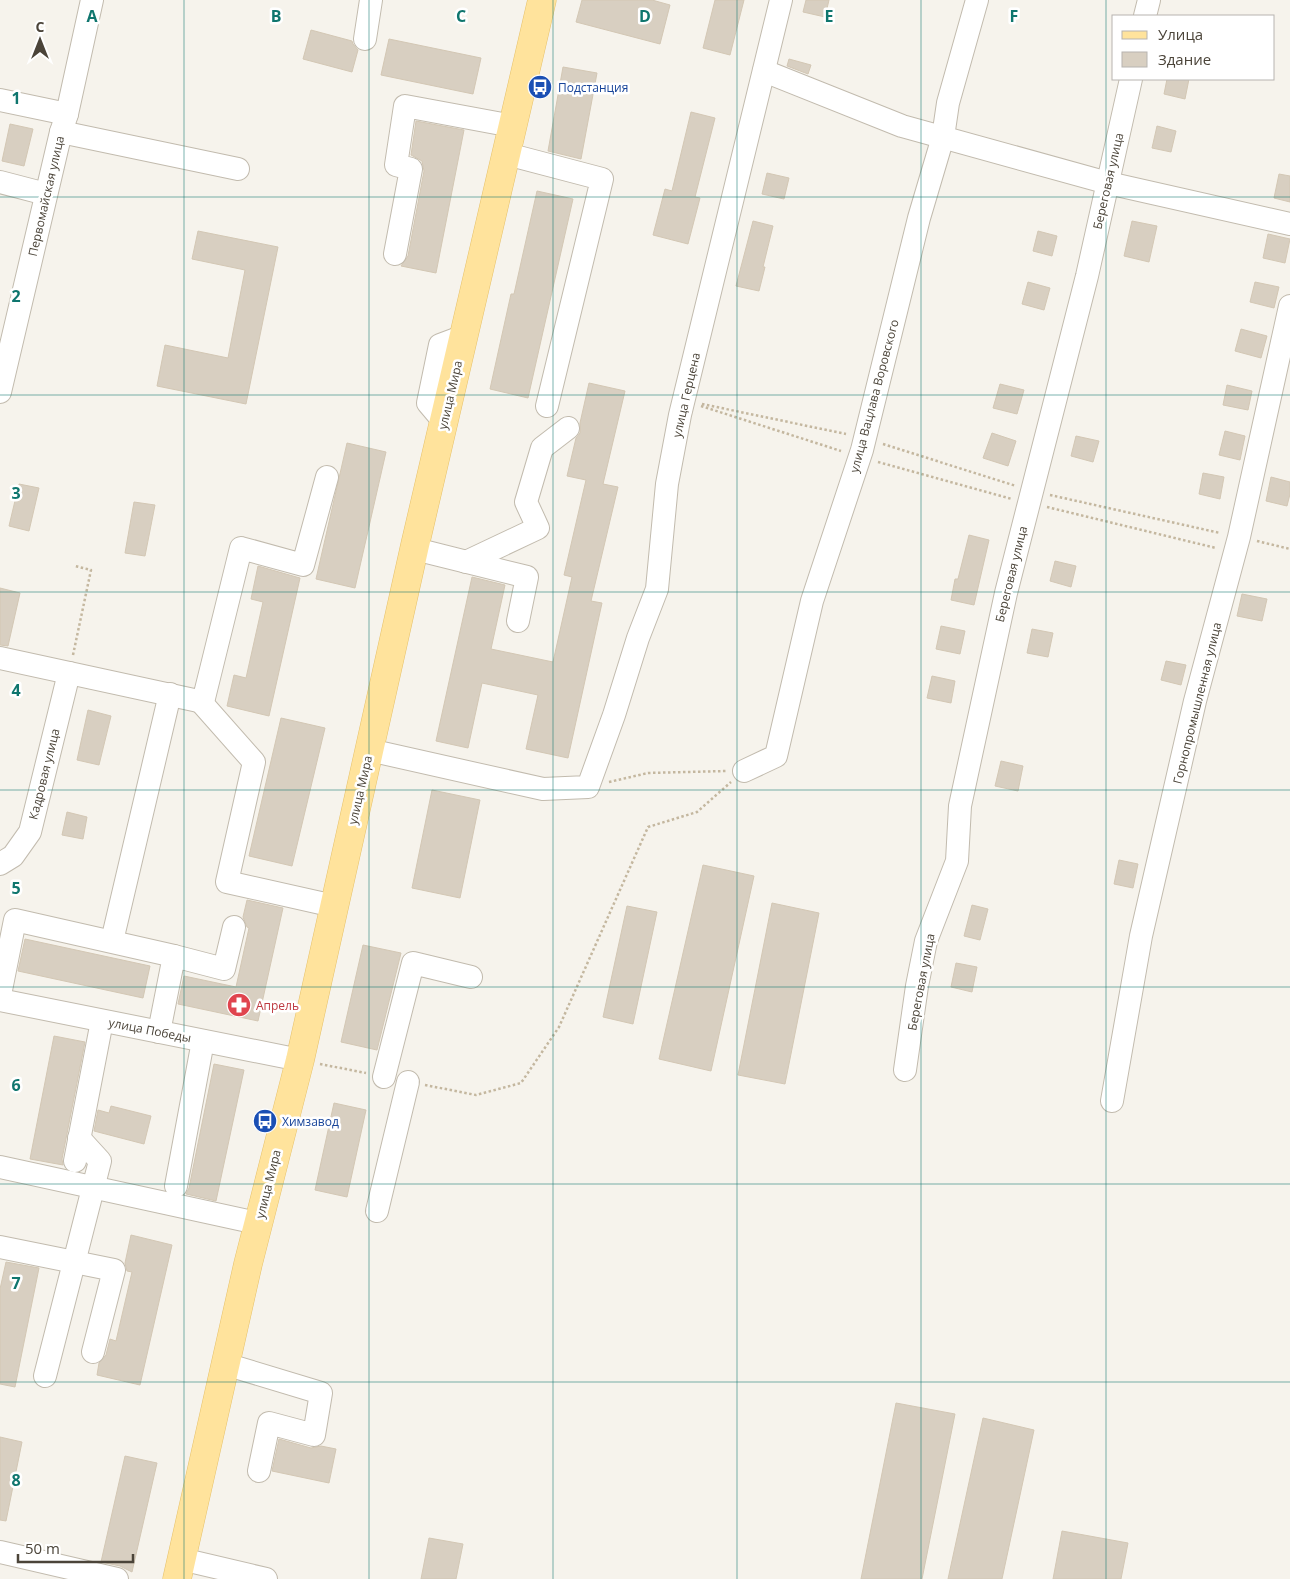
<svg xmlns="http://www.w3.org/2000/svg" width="1290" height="1579" font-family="'Open Sans',sans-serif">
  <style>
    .building { fill: #d8cfc1; stroke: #d3c7b4 }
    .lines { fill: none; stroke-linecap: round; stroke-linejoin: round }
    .minor-casing { stroke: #c2bbae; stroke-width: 24 }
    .major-casing { stroke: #e6c16a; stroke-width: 29 }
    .path { stroke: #c4b79f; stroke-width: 2.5; stroke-dasharray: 2.5 2.5; stroke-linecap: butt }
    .minor { stroke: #fff; stroke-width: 22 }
    .major { stroke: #ffe39c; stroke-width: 28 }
    .grid { fill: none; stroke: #0f766e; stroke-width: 1; stroke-opacity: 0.55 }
    .labels { text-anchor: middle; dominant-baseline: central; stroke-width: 5; stroke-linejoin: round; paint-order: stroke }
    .transit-label { font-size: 12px; fill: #164399; stroke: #fff; text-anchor: start }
    .street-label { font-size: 12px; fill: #4b4439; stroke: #fff }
    .health-label { font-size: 12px; fill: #be3a42; stroke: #fff; text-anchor: start }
    .grid-label { font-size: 16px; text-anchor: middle; font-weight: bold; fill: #0f766e; stroke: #fff; stroke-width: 5; stroke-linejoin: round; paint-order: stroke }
  </style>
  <rect width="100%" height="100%" fill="#f6f3ec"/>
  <!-- building -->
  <g class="building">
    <polygon points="582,0 652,0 670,5 660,44 576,22"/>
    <polygon points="715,0 744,0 730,55 703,48"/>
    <polygon points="806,0 829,0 825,17 803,12"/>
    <polygon points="311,30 352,41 353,44 358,50 352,72 303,59"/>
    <polygon points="389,39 481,58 473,94 381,75"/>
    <polygon points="789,59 811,65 808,74 787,66"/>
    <polygon points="563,67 597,73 581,159 548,151"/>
    <polygon points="1167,79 1189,79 1185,99 1164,94"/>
    <polygon points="691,112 715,118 695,197 700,198 688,244 653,235 665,189 672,191"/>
    <polygon points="416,121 464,130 436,273 401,266 408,256 424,171 422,161 411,155"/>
    <polygon points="10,124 33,129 24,166 2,161"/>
    <polygon points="1157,126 1176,131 1171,152 1152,148"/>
    <polygon points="767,173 789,178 784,199 762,194"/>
    <polygon points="1279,174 1290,176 1290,202 1274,198"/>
    <polygon points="537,191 573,199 528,398 490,389 511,294 514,294"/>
    <polygon points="753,221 773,226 763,267 765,267 759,291 736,286"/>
    <polygon points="1132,221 1157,226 1149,262 1124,256"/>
    <polygon points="198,231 278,247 246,404 157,386 165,345 228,358 245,270 192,259"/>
    <polygon points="1038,231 1057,236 1052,256 1033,251"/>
    <polygon points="1268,234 1290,239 1285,263 1263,258"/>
    <polygon points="1028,282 1050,288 1044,310 1022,304"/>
    <polygon points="1255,282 1279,287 1274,308 1250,302"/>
    <polygon points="1241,329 1267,336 1261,358 1235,351"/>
    <polygon points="589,383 625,391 603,484 618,487 591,601 602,603 568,758 526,749 538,695 482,683 468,748 436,741 472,577 505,585 491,649 553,662 572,577 564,575 586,480 567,476 576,438 580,433 580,423"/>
    <polygon points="1000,384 1024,390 1017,414 993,408"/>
    <polygon points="1227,385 1252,391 1248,410 1223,405"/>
    <polygon points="1225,431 1245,436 1240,460 1219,455"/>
    <polygon points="992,433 1016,441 1008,466 983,458"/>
    <polygon points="1076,436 1099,441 1093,462 1071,456"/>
    <polygon points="347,443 386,452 355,588 316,579"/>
    <polygon points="1203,473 1224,477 1220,499 1199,494"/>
    <polygon points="1271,477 1290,482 1290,494 1287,506 1266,501"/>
    <polygon points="19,484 39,488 29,531 9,526"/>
    <polygon points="134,502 155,505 145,556 125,553"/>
    <polygon points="969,535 989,540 974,605 951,600 955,579 958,579"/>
    <polygon points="1055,561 1076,566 1071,587 1050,581"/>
    <polygon points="258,566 300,578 269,716 227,706 234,675 246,678 263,602 251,599"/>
    <polygon points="0,588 20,593 8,646 0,645"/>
    <polygon points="1242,594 1267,599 1262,621 1237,616"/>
    <polygon points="941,626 965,631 960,654 936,649"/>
    <polygon points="1032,629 1053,633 1048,657 1027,653"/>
    <polygon points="1166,661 1186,665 1181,685 1161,680"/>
    <polygon points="932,676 955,681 951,703 927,698"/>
    <polygon points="88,710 111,716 99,765 77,760"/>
    <polygon points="281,718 325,728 292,866 249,856"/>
    <polygon points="1001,761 1023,766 1018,791 995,786"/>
    <polygon points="432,790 480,800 460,898 412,888"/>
    <polygon points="67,812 87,817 83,839 62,835"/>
    <polygon points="1119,860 1138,864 1133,888 1114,884"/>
    <polygon points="703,865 754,876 711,1071 659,1059"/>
    <polygon points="247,900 283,908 258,1021 178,1004 184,976 236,987 249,928 247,927 243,917"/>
    <polygon points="772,903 819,913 785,1084 738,1075"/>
    <polygon points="972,905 988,909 980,940 964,936"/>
    <polygon points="627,906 657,912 633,1024 603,1017"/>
    <polygon points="25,939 150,966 143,998 18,971"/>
    <polygon points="363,945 401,953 377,1050 341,1042"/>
    <polygon points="956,963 977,967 972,992 951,987"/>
    <polygon points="54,1036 85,1042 62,1159 63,1165 30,1159"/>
    <polygon points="214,1064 244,1070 216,1201 186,1194 189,1188"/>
    <polygon points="334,1103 366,1110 347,1197 315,1190"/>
    <polygon points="111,1106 151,1116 144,1144 94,1131 98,1110 109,1113"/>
    <polygon points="131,1235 172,1245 140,1385 97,1375 99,1363 106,1355 110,1339 116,1341 132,1272 127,1271 125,1263"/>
    <polygon points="6,1262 39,1268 15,1387 0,1384 0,1289"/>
    <polygon points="896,1403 955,1414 922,1579 861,1579"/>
    <polygon points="983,1418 1034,1430 1002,1579 948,1579"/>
    <polygon points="0,1437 22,1442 6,1521 0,1520"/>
    <polygon points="279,1439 311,1448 321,1446 336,1449 329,1483 272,1471"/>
    <polygon points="125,1456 157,1463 132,1572 120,1566 101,1562"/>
    <polygon points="1062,1531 1128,1543 1121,1579 1053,1579"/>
    <polygon points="429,1538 463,1544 456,1579 421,1579"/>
  </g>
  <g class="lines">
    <!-- minor casing -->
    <g class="minor-casing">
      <g id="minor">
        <polyline points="1145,16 1149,0"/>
        <polyline points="365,39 371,0"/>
        <polyline points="764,71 902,126 1108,183 1290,224"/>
        <polyline points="0,100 67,114"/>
        <polyline points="61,132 238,169"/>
        <polyline points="507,154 602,179 547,406"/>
        <polyline points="0,182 46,194"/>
        <polyline points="395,254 411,169 396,165 405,106 513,126"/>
        <polyline points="0,392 61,132 67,114 92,0"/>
        <polyline points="444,422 428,403 440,345 464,336"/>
        <polyline points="415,549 527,577 518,621"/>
        <polyline points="466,562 538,528 526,502 542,448 568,428"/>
        <polyline points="0,658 203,702 241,548 303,565 327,477"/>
        <polyline points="200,701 254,762 227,882 334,906"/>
        <polyline points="369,750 543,789 588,787 614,715 638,638 657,589 667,484 680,415 781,0"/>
        <polyline points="744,771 776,756 812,601 862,450 919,218 943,137 948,103 977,0"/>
        <polyline points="0,864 13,856 30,832 69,673"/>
        <polyline points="112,941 170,694"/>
        <polyline points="0,995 15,920 174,956"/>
        <polyline points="0,1000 300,1060"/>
        <polyline points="159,1032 174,956 224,969 234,927"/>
        <polyline points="905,1070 917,986 926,941 957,861 960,806 1006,593 1087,276 1131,79"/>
        <polyline points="384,1077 413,963 471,977"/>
        <polyline points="1112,1101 1141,936 1195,701 1239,537 1290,306"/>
        <polyline points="75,1161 102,1021"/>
        <polyline points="0,1167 257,1223"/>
        <polyline points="176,1186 203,1041"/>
        <polyline points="377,1211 408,1082"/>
        <polyline points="0,1247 114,1270 93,1352"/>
        <polyline points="225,1364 321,1393 314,1435 269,1423 259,1471"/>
        <polyline points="45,1376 100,1161 79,1138"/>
        <polyline points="0,1552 117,1579"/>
        <polyline points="181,1559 266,1579"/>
      </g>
    </g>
    <!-- major casing -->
    <g class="major-casing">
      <polyline id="major" points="177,1579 248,1264 300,1060 415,545 542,0"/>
    </g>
    <!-- path -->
    <g class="path">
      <polyline points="702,404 846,434"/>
      <polyline points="701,406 841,451"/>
      <polyline points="883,444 1016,486"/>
      <polyline points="878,462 1012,499"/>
      <polyline points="1050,495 1220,533"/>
      <polyline points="1047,507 1216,548"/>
      <polyline points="1257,541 1290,549"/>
      <polyline points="73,655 91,570 75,566"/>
      <polyline points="609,782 648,773 727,771"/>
      <polyline points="320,1064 366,1073"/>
      <polyline points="425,1085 476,1095 521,1083 559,1027 648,827 697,812 731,782"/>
    </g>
    <!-- minor -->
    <use href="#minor" class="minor"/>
    <!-- major -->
    <use href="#major" class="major"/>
  </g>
  <!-- grid -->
  <path class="grid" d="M 184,0 L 184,1579M 369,0 L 369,1579M 553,0 L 553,1579M 737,0 L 737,1579M 921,0 L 921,1579M 1106,0 L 1106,1579M 0,197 L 1290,197M 0,395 L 1290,395M 0,592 L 1290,592M 0,790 L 1290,790M 0,987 L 1290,987M 0,1184 L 1290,1184M 0,1382 L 1290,1382"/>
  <!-- icons -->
  <defs>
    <g id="bus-disc" transform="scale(1.25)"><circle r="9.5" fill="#1a4fb4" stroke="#fff"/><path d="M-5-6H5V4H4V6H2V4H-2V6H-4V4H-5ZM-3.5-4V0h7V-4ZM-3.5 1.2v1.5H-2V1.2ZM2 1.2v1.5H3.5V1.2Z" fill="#fff"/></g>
    <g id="pharmacy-disc" transform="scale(1.25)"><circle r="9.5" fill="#e0444e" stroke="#fff"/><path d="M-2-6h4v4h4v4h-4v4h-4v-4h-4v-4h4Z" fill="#fff"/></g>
  </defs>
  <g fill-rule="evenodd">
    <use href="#bus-disc" x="540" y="87"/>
    <use href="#pharmacy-disc" x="239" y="1005"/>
    <use href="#bus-disc" x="265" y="1121"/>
  </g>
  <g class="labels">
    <!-- transit labels -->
    <g class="transit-label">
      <text x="558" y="87">Подстанция</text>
      <text x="282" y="1121">Химзавод</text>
    </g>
    <!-- street labels -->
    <g class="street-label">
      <text transform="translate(1108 181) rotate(-77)">Береговая улица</text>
      <text transform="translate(46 196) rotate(-77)">Первомайская улица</text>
      <text transform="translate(450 395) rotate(-77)">улица Мира</text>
      <text transform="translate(686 395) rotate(-77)">улица Герцена</text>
      <text transform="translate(874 396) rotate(-75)">улица Вацлава Воровского</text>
      <text transform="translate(1011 574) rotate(-76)">Береговая улица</text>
      <text transform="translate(1197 703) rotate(-76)">Горнопромышленная улица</text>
      <text transform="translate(44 774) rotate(-76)">Кадровая улица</text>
      <text transform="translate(360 790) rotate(-77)">улица Мира</text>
      <text transform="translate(921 982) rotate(-79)">Береговая улица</text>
      <text transform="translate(150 1030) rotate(11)">улица Победы</text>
      <text transform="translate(268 1184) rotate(-76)">улица Мира</text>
    </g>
    <!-- health labels -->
    <g class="health-label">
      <text x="256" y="1005">Апрель</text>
    </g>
  </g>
  <g class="grid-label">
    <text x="92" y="22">A</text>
    <text x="276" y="22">B</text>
    <text x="461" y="22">C</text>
    <text x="645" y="22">D</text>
    <text x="829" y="22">E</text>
    <text x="1014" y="22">F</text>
    <text x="16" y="104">1</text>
    <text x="16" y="302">2</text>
    <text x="16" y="499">3</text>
    <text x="16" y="696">4</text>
    <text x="16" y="894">5</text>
    <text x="16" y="1091">6</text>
    <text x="16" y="1289">7</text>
    <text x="16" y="1486">8</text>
  </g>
  <!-- legend -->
  <rect x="1112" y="15" width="162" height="65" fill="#ffffff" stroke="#b7b4b0"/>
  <rect x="1122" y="31" width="25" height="8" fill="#ffe39c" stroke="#b7b4b0"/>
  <text x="1158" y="40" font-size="15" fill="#4b4439">Улица</text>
  <rect x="1122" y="52" width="25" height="15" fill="#d8cfc1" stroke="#b7b4b0"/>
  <text x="1158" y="65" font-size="15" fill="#4b4439">Здание</text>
  <!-- north arrow -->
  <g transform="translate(40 40)" stroke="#ffffff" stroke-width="4" paint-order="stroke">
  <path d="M0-4L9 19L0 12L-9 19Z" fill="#4b4439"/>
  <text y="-8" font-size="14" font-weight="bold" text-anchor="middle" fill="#4b4439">С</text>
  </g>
  <!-- scale -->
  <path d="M18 1554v8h115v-8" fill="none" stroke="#4b4439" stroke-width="2.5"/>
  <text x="25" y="1554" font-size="15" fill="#4b4439" stroke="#ffffff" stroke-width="4" paint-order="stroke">50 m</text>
</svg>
